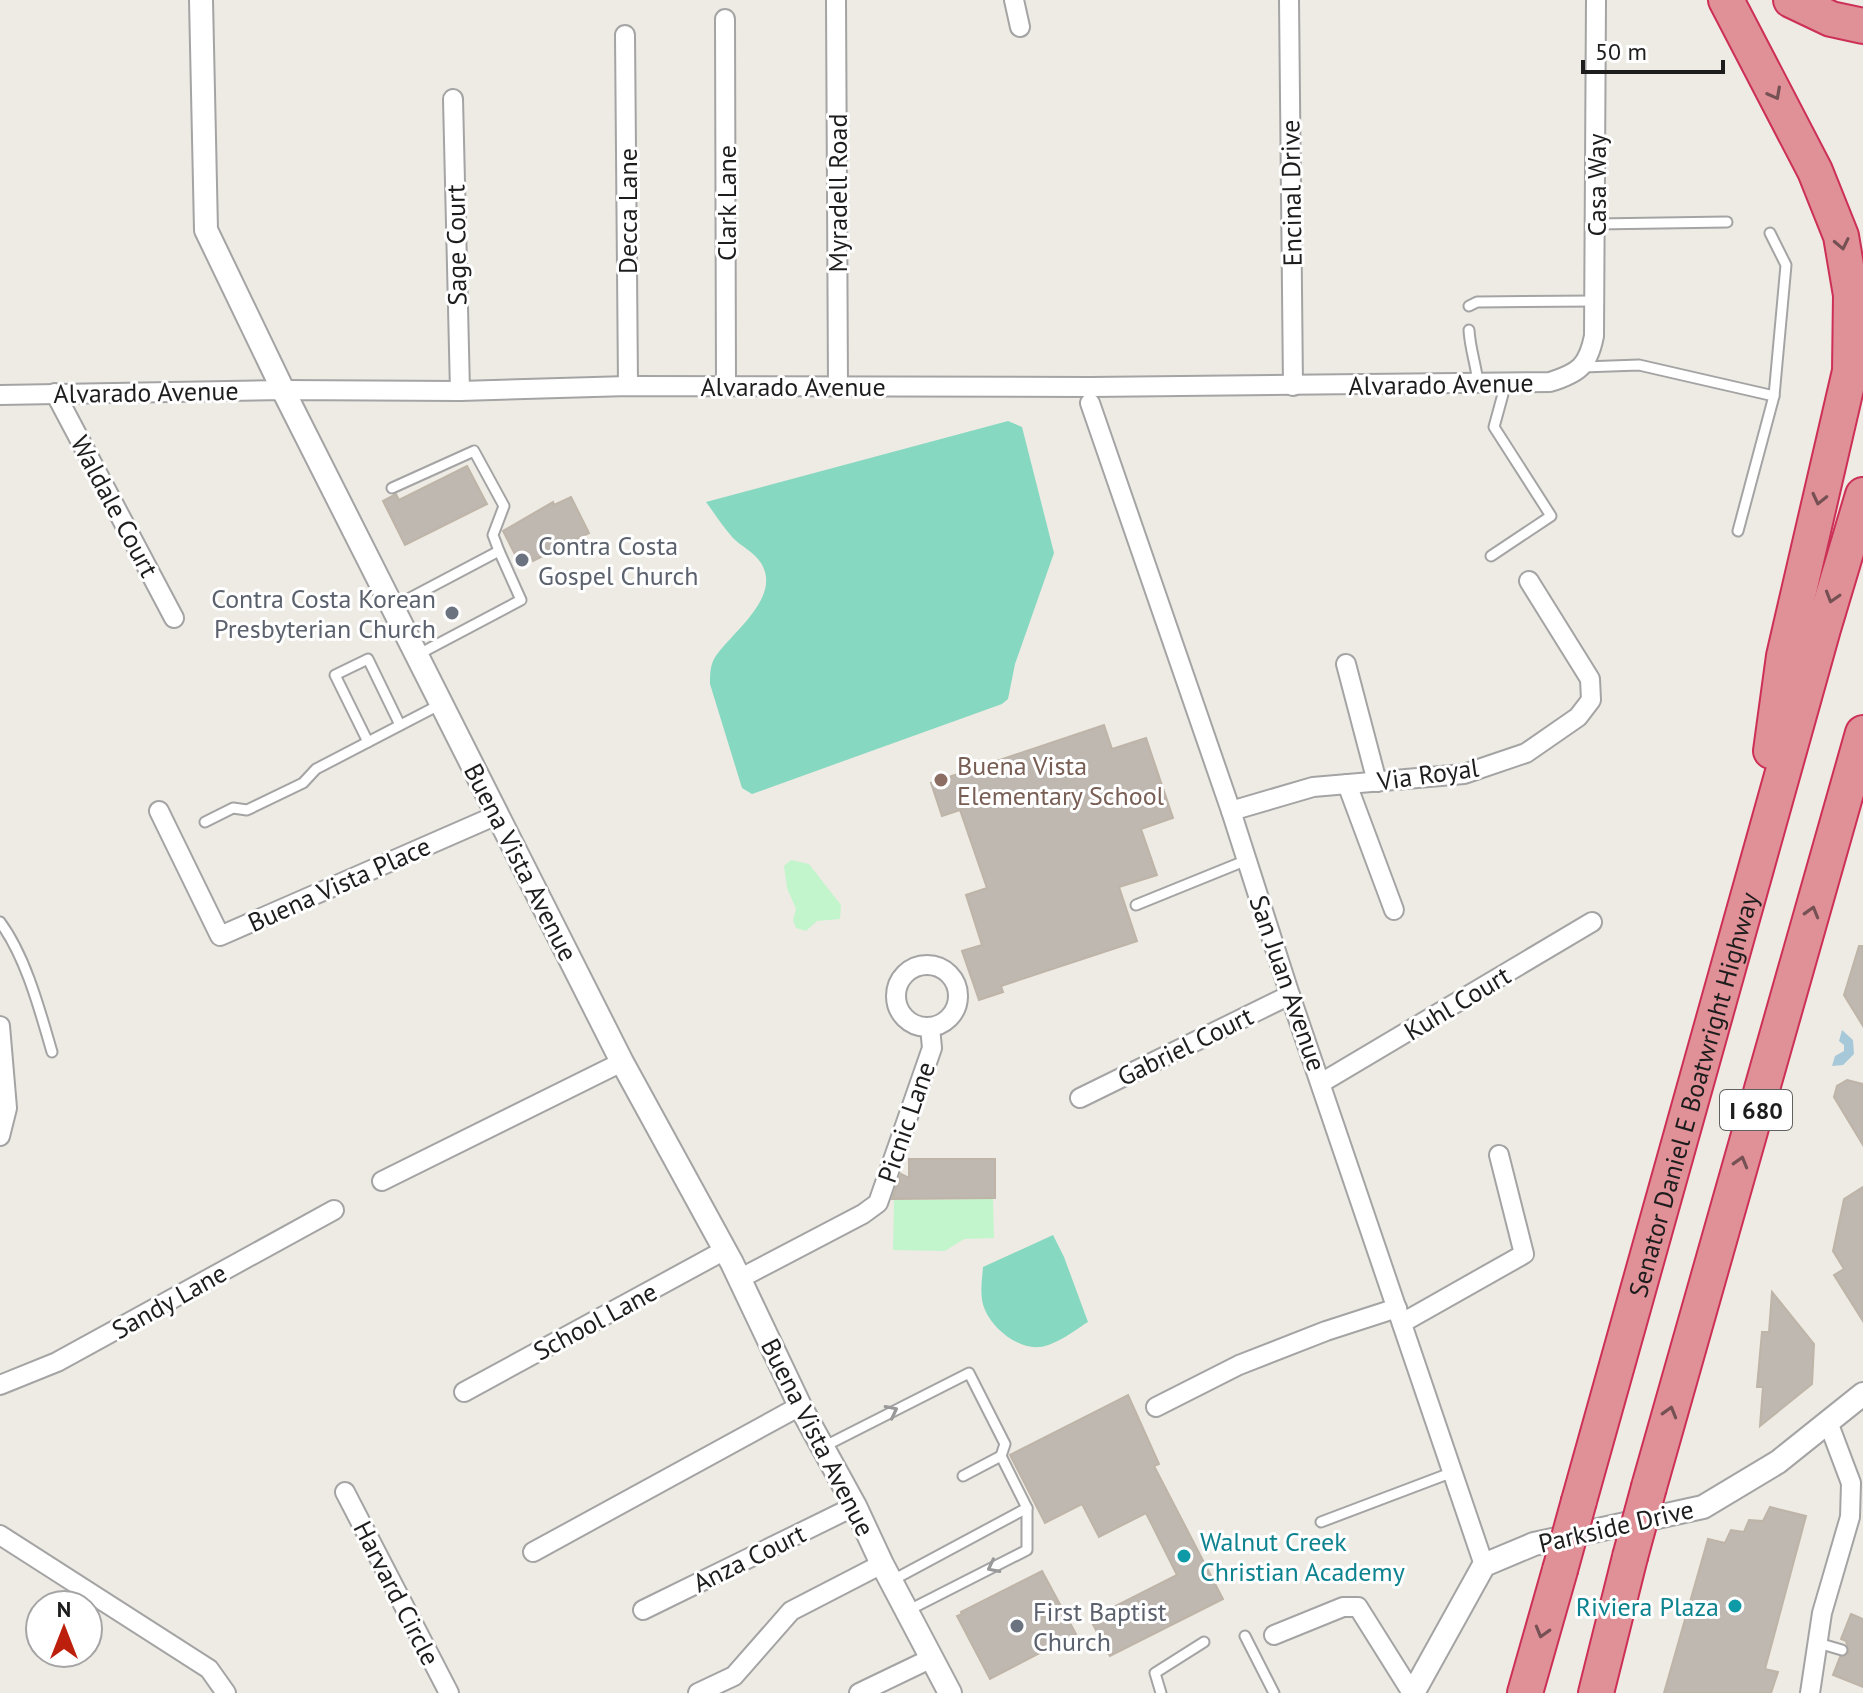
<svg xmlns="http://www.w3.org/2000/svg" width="1863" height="1693" font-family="'PT Sans',sans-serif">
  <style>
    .park { fill: #c3f5cc }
    .pitch { fill: #87d8c1 }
    .water { fill: #a7c8d9 }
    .building { fill: #beb8b1; stroke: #beb4a7; stroke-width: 2 }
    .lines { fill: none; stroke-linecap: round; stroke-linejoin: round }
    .service-casing { stroke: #a4a4a4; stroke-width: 13 }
    .minor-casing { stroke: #a4a4a4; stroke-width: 22 }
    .tertiary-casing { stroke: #a4a4a4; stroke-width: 26 }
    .motorway-casing { stroke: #cd3056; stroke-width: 38 }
    .service { stroke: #fff; stroke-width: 9 }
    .minor { stroke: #fff; stroke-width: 18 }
    .tertiary { stroke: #fff; stroke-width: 22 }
    .motorway { stroke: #e09097; stroke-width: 34 }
    .motorway-bridge-casing { stroke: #cd3056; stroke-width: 38; stroke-linecap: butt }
    .motorway-bridge { stroke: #e09097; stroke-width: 34 }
    .oneway { stroke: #755154 }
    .oneway2 { stroke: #999 }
    .worship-dot { fill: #6b7280; stroke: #fff; stroke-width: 3 }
    .education-dot { fill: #8d6e63; stroke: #fff; stroke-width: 3 }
    .culture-dot { fill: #0f9aa8; stroke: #fff; stroke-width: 3 }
    .labels { text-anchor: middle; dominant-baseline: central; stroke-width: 6; stroke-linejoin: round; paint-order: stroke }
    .shield { fill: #fff; stroke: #616161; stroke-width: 2 }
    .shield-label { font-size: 24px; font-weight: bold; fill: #1d1d1d }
    .street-label { font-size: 26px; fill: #1d1d1d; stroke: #fff }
    .worship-label { font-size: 26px; fill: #5b616d; stroke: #fff; text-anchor: start }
    .education-label { font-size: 26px; fill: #785e54; stroke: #fff; text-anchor: start }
    .culture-label { font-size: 26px; fill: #0d838f; stroke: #fff; text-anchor: start }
  </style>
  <rect width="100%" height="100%" fill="#eeebe4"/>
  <!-- park -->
  <g class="park">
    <polygon points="791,860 809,864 841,905 840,919 817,921 806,931 796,928 793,920 796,909 787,888 784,866"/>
    <polygon points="993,1199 994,1238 964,1239 945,1251 893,1250 894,1200"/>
  </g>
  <!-- pitch -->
  <g class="pitch">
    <path d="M 1008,421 L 1022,427 L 1054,553 L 1015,664 L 1008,699 L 1002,704 L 752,794 L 742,788 L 710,684 C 710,675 710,667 714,659 C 729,634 783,598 761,563 C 755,553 741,546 733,538 C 723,527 715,514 706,502 Z"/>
    <path d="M 1053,1235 L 1064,1257 L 1088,1322 C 1075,1330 1055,1346 1039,1347 C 1018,1349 993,1329 985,1310 C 979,1297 982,1281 983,1267 Z"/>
  </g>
  <!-- water -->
  <polygon class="water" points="1842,1030 1853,1040 1854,1054 1843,1065 1832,1066 1835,1056 1844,1051 1844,1045 1839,1041"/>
  <!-- building -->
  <g class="building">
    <polygon points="467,466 487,504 405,545 383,501 396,494 399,500"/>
    <polygon points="571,497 589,533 533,561 531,558 520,564 503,531 553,502 554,505"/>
    <polygon points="1104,725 1112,749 1146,738 1173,818 1141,829 1157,875 1119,887 1137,941 1001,986 1003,992 979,1000 962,951 982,945 966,895 987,888 960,810 942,816 931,783"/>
    <polygon points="1859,946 1863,946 1863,1026 1844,995"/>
    <polygon points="1847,1080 1863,1084 1863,1145 1834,1097 1837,1086"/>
    <polygon points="909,1159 995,1159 995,1198 892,1199 901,1174 909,1178"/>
    <polygon points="1863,1187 1863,1321 1834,1275 1844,1269 1833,1251 1844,1199"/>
    <polygon points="1772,1292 1814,1344 1812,1384 1760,1426 1763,1387 1757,1387 1762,1332 1769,1332"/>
    <polygon points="1128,1395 1159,1464 1154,1466 1223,1599 1110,1656 1090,1619 1177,1575 1146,1513 1099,1537 1082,1504 1045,1523 1010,1455"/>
    <polygon points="1770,1507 1806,1516 1765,1669 1778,1672 1771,1693 1664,1693 1708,1539 1725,1543 1731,1530 1744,1532 1749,1520 1763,1521"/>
    <polygon points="1042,1571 1076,1634 990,1679 957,1616 962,1614 961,1612"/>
    <polygon points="1851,1614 1863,1619 1863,1687 1833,1675 1840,1657 1849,1653 1846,1641 1841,1639"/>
  </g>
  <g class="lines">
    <!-- service casing -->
    <g class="service-casing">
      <g id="service">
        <polyline points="1596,224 1727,222"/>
        <polyline points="1469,306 1477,302 1596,301"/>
        <path d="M 1469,330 C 1470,349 1476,364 1478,383"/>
        <polyline points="1583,367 1639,365 1774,396 1786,265 1770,233"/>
        <polyline points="392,488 474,451 504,506 493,535 499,551"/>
        <polyline points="1738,531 1774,396"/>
        <polyline points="1491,556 1551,516 1494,427 1506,383"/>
        <polyline points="393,607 499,551 521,600 419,654"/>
        <polyline points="368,742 335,675 368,659 400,725"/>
        <polyline points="205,822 233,808 247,810 303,783 316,769 441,704"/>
        <polyline points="1136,905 1247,860"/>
        <path d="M 0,922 C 26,957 40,1011 52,1052"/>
        <polyline points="823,1447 969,1373 1005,1444 1001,1456 1027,1508 1027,1550 909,1610"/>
        <polyline points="963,1476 1001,1456"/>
        <polyline points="1321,1522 1453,1472"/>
        <polyline points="893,1580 1027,1508"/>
        <polyline points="1245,1636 1274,1693"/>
        <polyline points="1818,1643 1842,1650"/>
        <polyline points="1161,1693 1155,1673 1204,1642"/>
      </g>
    </g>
    <!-- minor casing -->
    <g class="minor-casing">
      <g id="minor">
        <polyline points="836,0 838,387"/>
        <polyline points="1014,0 1020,27"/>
        <polyline points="1289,0 1293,386"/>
        <polyline points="725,19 726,386"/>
        <polyline points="625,35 628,386"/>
        <polyline points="453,99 460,391"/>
        <polyline points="55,393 174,618"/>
        <path d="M 0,395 L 283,390 L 460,391 L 628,386 L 1091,387 L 1550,382 C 1579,373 1588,366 1594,336 L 1596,0"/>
        <polyline points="1090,403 1231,811 1290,995 1484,1565"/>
        <polyline points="1346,664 1377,782"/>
        <polyline points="1347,784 1394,910"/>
        <polyline points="159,811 220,936 497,815"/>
        <polyline points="1231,811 1313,787 1464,774 1526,753 1578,717 1591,700 1590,679 1529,581"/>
        <circle cx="927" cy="996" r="31"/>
        <polyline points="0,1026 7,1108 0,1136"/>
        <polyline points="1321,1083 1592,922"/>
        <polyline points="1080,1098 1290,995"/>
        <polyline points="382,1181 622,1062"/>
        <polyline points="739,1279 863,1214 878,1203 932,1048 930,1027"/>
        <polyline points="1402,1323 1524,1254 1499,1155"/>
        <polyline points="0,1385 57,1362 334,1210"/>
        <polyline points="464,1392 725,1250"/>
        <polyline points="1156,1407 1239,1365 1326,1331 1397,1308"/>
        <polyline points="345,1492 449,1693"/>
        <polyline points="0,1535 209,1669 226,1693"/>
        <polyline points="533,1552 800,1406"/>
        <polyline points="643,1610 855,1506"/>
        <polyline points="1274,1635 1343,1607 1358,1607 1412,1693"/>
        <polyline points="698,1693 734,1676 791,1611 882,1564"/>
        <polyline points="859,1693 932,1658"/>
        <polyline points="1810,1693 1822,1613 1850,1517 1851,1483 1828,1422"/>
      </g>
    </g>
    <!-- tertiary casing -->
    <g class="tertiary-casing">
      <g id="tertiary">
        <polyline points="201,0 206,230 283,390 622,1062 732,1263 800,1406 855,1506 882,1564 950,1693"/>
        <polyline points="1413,1693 1484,1565 1534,1544 1703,1507 1778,1462 1863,1394"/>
      </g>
    </g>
    <!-- motorway casing -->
    <g class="motorway-casing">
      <g id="motorway">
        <polyline points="1726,0 1815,171 1841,236 1851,295 1850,371 1784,656 1771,751"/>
        <polyline points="1791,0 1831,19 1863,26"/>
        <polyline points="1649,1487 1863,733"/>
        <path id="s1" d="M 1579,1501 L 1823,629 L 1863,495"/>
        <polyline points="1525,1693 1560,1570"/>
        <polyline points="1596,1693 1630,1557"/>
      </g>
    </g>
    <!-- service -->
    <use href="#service" class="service"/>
    <!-- minor -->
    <use href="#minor" class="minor"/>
    <!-- tertiary -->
    <use href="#tertiary" class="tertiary"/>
    <!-- motorway -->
    <use href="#motorway" class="motorway"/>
    <!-- motorway-bridge casing -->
    <g class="motorway-bridge-casing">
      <g id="motorway-bridge">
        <polyline points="1630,1557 1649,1487"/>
        <polyline points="1560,1570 1579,1501"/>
      </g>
    </g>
    <!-- motorway-bridge -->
    <use href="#motorway-bridge" class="motorway-bridge"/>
  </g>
  <!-- one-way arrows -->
  <defs><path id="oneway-chevron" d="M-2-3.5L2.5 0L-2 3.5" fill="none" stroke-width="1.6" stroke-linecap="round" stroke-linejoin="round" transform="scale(2)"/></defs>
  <g class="oneway">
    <use href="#oneway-chevron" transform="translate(1775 94) rotate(62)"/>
    <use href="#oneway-chevron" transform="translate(1842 244) rotate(78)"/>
    <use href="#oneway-chevron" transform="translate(1819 499) rotate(103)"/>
    <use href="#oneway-chevron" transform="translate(1832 597) rotate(107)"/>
    <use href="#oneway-chevron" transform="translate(1812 912) rotate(-74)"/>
    <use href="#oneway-chevron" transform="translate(1741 1162) rotate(-74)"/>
    <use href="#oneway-chevron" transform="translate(1670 1412) rotate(-74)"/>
    <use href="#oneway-chevron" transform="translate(1542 1632) rotate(106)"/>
  </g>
  <g class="oneway2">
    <use href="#oneway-chevron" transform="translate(892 1411) rotate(-27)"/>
    <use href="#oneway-chevron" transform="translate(993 1567) rotate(153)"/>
  </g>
  <!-- markers -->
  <g class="worship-dot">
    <circle cx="522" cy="560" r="8"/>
    <circle cx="452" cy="613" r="8"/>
    <circle cx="1017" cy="1626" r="8"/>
  </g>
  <circle class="education-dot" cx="941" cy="780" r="8"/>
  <g class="culture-dot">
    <circle cx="1184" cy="1556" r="8"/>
    <circle cx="1735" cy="1606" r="8"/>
  </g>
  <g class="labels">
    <!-- shield labels -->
    <rect class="shield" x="1720" y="1090" width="72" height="40" rx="6"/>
    <g class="shield-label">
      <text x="1756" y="1110">I 680</text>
    </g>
    <!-- street labels -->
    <g class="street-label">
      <text transform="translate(1596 185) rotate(-90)">Casa Way</text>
      <text transform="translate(837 193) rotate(-90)">Myradell Road</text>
      <text transform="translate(1291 193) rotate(-91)">Encinal Drive</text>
      <text transform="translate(726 203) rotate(-90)">Clark Lane</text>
      <text transform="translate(627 211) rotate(-90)">Decca Lane</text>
      <text transform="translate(456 245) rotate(-91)">Sage Court</text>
      <text transform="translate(1441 384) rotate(-1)">Alvarado Avenue</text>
      <text x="793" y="386">Alvarado Avenue</text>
      <text transform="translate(146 392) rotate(-1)">Alvarado Avenue</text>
      <text transform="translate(115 506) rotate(62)">Waldale Court</text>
      <text transform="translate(1428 774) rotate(-8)">Via Royal</text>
      <text transform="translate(521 862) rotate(63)">Buena Vista Avenue</text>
      <text transform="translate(339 884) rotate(-24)">Buena Vista Place</text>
      <text transform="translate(1288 983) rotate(71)">San Juan Avenue</text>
      <text transform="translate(1457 1003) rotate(-31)">Kuhl Court</text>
      <text transform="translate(1185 1046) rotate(-26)">Gabriel Court</text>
      <text stroke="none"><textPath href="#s1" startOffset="422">Senator Daniel E Boatwright Highway</textPath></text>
      <text transform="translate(906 1122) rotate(-71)">Picnic Lane</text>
      <text transform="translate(169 1301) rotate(-29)">Sandy Lane</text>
      <text transform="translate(595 1321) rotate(-28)">School Lane</text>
      <text transform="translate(818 1437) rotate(63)">Buena Vista Avenue</text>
      <text transform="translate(1616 1526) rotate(-13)">Parkside Drive</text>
      <text transform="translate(749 1558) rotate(-26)">Anza Court</text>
      <text transform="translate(397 1593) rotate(63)">Harvard Circle</text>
    </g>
    <!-- worship labels -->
    <g class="worship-label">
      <text x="538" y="545">Contra Costa<tspan x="538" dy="30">Gospel Church</tspan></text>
      <text x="436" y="598" text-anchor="end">Contra Costa Korean<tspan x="436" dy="30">Presbyterian Church</tspan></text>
      <text x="1033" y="1611">First Baptist<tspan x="1033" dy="30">Church</tspan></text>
    </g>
    <!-- education labels -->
    <g class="education-label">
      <text x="957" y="765">Buena Vista<tspan x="957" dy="30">Elementary School</tspan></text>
    </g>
    <!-- culture labels -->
    <g class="culture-label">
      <text x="1200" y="1541">Walnut Creek<tspan x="1200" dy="30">Christian Academy</tspan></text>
      <text x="1719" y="1606" text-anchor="end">Riviera Plaza</text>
    </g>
  </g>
  <!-- north arrow -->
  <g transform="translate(64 1629)"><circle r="38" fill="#ffffff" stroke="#a5a5a5" stroke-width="2"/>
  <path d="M0-6L14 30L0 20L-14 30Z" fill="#bd1f0d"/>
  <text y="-12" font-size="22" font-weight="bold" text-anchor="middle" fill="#1d1d1d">N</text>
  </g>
  <!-- scale -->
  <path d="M1583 60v12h140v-12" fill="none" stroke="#1d1d1d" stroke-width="4"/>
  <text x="1595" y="60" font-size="24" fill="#1d1d1d" stroke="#ffffff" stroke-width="6" paint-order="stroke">50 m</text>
</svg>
